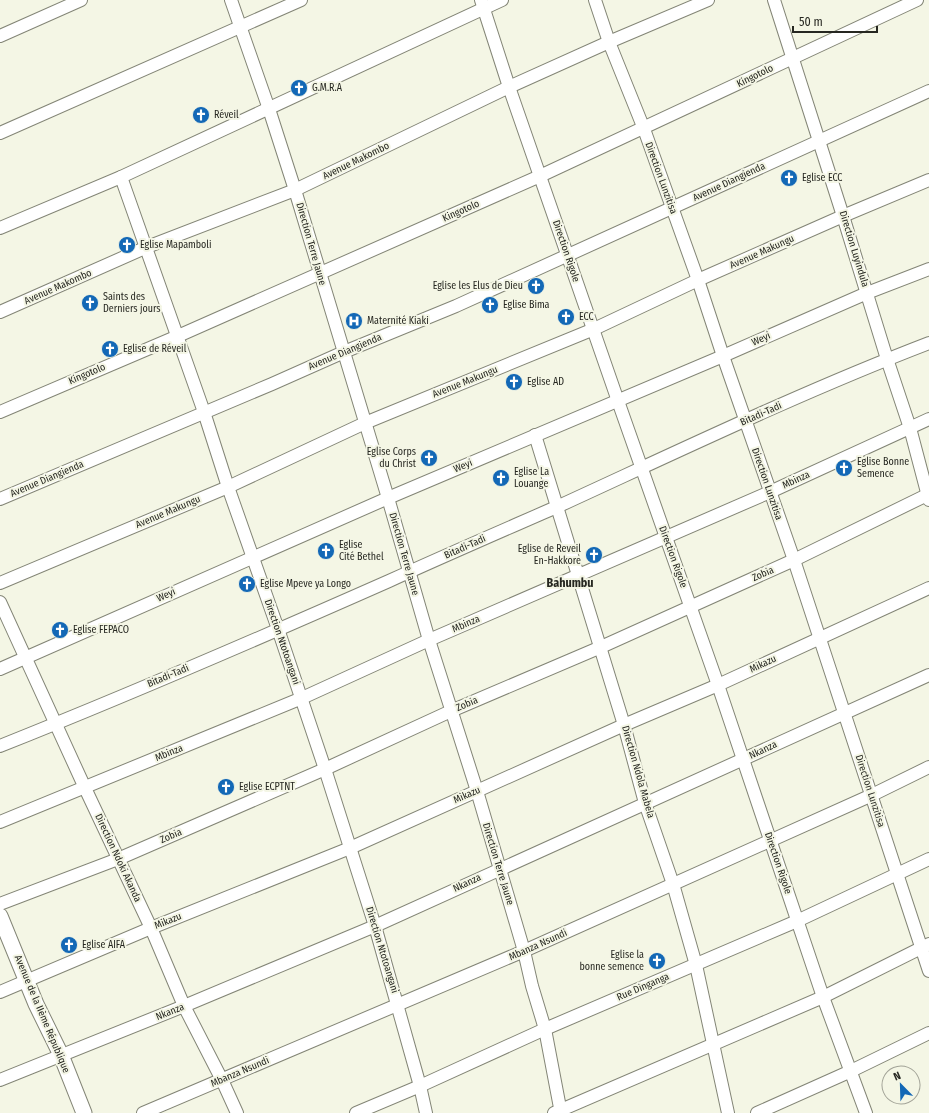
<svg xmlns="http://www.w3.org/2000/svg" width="929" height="1113" font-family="'Fira Sans Condensed',sans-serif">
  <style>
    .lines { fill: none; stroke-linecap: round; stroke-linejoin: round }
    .minor-casing { stroke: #838576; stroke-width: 14 }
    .tertiary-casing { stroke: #838576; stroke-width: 17 }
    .minor { stroke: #fff; stroke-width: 12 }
    .tertiary { stroke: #fff; stroke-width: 15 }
    .labels { text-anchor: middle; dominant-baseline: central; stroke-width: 4; stroke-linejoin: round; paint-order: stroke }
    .street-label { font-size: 10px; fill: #262721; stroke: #f4f6e5 }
    .poi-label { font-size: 10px; fill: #262721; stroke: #f4f6e5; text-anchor: start }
    .quarter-label { font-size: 12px; font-weight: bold; fill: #262721; stroke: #f4f6e5 }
  </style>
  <rect width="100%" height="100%" fill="#f4f6e5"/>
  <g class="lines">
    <!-- minor casing -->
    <g class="minor-casing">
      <g id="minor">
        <polyline points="231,0 269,109 295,190 388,498 429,640 477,791 524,951 532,986 545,1029 561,1113"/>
        <polyline points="481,0 509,87 618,401 718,685 823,997 866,1113"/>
        <polyline points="595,0 609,42 644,129 698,280 723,356 794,560 929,971"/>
        <polyline points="774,0 843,216 887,359 910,428 929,500"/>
        <polyline points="0,36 81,0"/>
        <polyline points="0,133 301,0"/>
        <polyline points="121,177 204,412 228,487 278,629 325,769 375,926 420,1086 426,1113"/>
        <polyline points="0,228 121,177 502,0"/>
        <polyline points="0,312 147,247 295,190 509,87 609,42 708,0"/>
        <polyline points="0,412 178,336 540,176 917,0"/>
        <polyline points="535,435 624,725 645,803 673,884 696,965 728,1113"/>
        <polyline points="0,499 272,384 344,352 456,306 929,91"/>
        <polyline points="0,583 228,487 365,423 594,329 698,280 843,216 929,180"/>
        <polyline points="0,602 85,788 151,928 184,1006 222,1080 237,1113"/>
        <polyline points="0,669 388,498 723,356 867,293 929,269"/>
        <path d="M 0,746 C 131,694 260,638 389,581 C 446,555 504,530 561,505 C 683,449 804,391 929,343"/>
        <polyline points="0,822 302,698 429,640 770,492 929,419"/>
        <polyline points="0,904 118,859 325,769 451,711 601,647 794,560 929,494"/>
        <polyline points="0,992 151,928 350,848 624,725 718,685 929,588"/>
        <polyline points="0,1080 184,1006 375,926 929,675"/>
        <polyline points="143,1113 524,951 872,795 929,767"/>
        <polyline points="356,1113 420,1086 545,1029 797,921 929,859"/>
        <polyline points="554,1113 823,997 929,944"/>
        <polyline points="757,1113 851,1071 929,1033"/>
      </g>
    </g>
    <!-- tertiary casing -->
    <g class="tertiary-casing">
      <polyline id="tertiary" points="0,916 36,1004 61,1055 84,1113"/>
    </g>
    <!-- minor -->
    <use href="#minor" class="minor"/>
    <!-- tertiary -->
    <use href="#tertiary" class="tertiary"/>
  </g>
  <!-- icons -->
  <defs>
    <g id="church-disc" transform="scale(0.9)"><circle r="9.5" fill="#1368b6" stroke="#f4f6e5"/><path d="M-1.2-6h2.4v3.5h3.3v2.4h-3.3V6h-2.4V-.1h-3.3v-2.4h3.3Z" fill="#fff"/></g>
    <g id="hospital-disc" transform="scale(0.9)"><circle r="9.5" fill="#1368b6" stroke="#f4f6e5"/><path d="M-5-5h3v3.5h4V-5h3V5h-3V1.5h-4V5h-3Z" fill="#fff"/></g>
  </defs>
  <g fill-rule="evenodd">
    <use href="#church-disc" x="299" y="88"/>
    <use href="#church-disc" x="201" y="115"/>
    <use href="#church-disc" x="789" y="178"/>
    <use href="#church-disc" x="127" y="245"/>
    <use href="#church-disc" x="536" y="286"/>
    <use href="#church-disc" x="90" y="303"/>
    <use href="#church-disc" x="490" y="305"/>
    <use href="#church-disc" x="566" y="317"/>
    <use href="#hospital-disc" x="354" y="321"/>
    <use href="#church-disc" x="110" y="349"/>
    <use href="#church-disc" x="514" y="382"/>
    <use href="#church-disc" x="429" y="458"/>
    <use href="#church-disc" x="844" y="468"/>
    <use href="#church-disc" x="501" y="478"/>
    <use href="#church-disc" x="326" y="551"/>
    <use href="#church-disc" x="594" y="555"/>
    <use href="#church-disc" x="247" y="584"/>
    <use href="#church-disc" x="60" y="630"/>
    <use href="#church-disc" x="226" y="787"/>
    <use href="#church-disc" x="69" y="945"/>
    <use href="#church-disc" x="657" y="961"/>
  </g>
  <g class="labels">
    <!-- street labels -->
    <g class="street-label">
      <text transform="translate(755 76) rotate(-26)">Kingotolo</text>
      <text transform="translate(356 161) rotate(-26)">Avenue Makombo</text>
      <text transform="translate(661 178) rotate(70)">Direction Lunzitisa</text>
      <text transform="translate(729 182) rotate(-25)">Avenue Diangienda</text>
      <text transform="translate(461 211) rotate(-24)">Kingotolo</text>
      <text transform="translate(311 244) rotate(74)">Direction Terre Jaune</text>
      <text transform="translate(854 249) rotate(73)">Direction Luyindula</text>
      <text transform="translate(566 251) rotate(71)">Direction Rigole</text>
      <text transform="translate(762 252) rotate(-24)">Avenue Makungu</text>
      <text transform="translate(58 287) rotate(-24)">Avenue Makombo</text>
      <text transform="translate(761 339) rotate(-24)">Weyi</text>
      <text transform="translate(345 352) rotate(-23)">Avenue Diangienda</text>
      <text transform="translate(87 374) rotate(-23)">Kingotolo</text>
      <text transform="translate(465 382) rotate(-22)">Avenue Makungu</text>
      <text transform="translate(761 414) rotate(-24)">Bitadi-Tadi</text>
      <text transform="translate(463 466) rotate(-23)">Weyi</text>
      <text transform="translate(47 479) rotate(-23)">Avenue Diangienda</text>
      <text transform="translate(796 480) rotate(-25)">Mbinza</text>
      <text transform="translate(767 484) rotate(71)">Direction Lunzitisa</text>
      <text transform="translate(168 512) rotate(-23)">Avenue Makungu</text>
      <text transform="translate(465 547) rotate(-24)">Bitadi-Tadi</text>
      <text transform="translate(404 554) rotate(74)">Direction Terre Jaune</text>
      <text transform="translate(673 557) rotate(70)">Direction Rigole</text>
      <text transform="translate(763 574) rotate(-24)">Zobia</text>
      <text transform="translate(166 595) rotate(-24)">Weyi</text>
      <text transform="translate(466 624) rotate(-23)">Mbinza</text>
      <text transform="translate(282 642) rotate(71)">Direction Ntotoangani</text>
      <text transform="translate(763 664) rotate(-25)">Mikazu</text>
      <text transform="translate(168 676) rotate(-23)">Bitadi-Tadi</text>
      <text transform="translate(467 704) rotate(-23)">Zobia</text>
      <text transform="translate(763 750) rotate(-25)">Nkanza</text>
      <text transform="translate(169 753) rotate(-22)">Mbinza</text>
      <text transform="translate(638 772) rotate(74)">Direction Ndola Mabela</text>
      <text transform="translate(870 791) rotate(72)">Direction Lunzitisa</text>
      <text transform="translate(467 795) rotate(-24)">Mikazu</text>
      <text transform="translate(171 836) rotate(-23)">Zobia</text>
      <text transform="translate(118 858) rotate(65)">Direction Ndoki Akanda</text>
      <text transform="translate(778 863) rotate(71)">Direction Rigole</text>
      <text transform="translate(498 864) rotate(73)">Direction Terre Jaune</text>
      <text transform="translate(467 883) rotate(-25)">Nkanza</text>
      <text transform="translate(168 921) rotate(-22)">Mikazu</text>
      <text transform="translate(538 945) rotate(-24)">Mbanza Nsundi</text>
      <text transform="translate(382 950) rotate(73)">Direction Ntotoangani</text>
      <text transform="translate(643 987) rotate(-23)">Rue Dinganga</text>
      <text transform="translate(170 1012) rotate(-22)">Nkanza</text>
      <text transform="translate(42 1014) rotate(67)">Avenue de la IIème République</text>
      <text transform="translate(240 1072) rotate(-23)">Mbanza Nsundi</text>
    </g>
    <!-- poi labels -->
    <g class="poi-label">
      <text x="312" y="88">G.M.R.A</text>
      <text x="214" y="115">Réveil</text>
      <text x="802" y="178">Eglise ECC</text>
      <text x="140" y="245">Eglise Mapamboli</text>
      <text x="523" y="286" text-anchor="end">Eglise les Elus de Dieu</text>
      <text x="103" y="297">Saints des<tspan x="103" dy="12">Derniers jours</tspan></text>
      <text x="503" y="305">Eglise Bima</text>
      <text x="579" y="317">ECC</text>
      <text x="367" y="321">Maternité Kiaki</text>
      <text x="123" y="349">Eglise de Réveil</text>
      <text x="527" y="382">Eglise AD</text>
      <text x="416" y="452" text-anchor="end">Eglise Corps<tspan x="416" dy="12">du Christ</tspan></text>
      <text x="857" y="462">Eglise Bonne<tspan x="857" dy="12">Semence</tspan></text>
      <text x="514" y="472">Eglise La<tspan x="514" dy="12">Louange</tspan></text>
      <text x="339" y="545">Eglise<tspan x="339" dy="12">Cité Bethel</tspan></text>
      <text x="581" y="549" text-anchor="end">Eglise de Reveil<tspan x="581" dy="12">En-Hakkore</tspan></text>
      <text x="260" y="584">Eglise Mpeve ya Longo</text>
      <text x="73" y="630">Eglise FEPACO</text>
      <text x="239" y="787">Eglise ECPTNT</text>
      <text x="82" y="945">Eglise AIFA</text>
      <text x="644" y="955" text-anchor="end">Eglise la<tspan x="644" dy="12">bonne semence</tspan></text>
    </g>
    <!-- quarter labels -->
    <g class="quarter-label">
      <text x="570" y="583">Bahumbu</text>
    </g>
  </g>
  <!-- north arrow -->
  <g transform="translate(901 1085) rotate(337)"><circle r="19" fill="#f4f6e5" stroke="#a2a397"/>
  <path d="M0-3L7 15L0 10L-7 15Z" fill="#1368b6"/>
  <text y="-6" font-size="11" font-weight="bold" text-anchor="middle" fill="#262721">N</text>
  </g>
  <!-- scale -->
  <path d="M793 26v6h84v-6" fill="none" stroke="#262721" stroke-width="2"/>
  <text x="799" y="26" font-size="12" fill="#262721" stroke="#f4f6e5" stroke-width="3" paint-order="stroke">50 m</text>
</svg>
